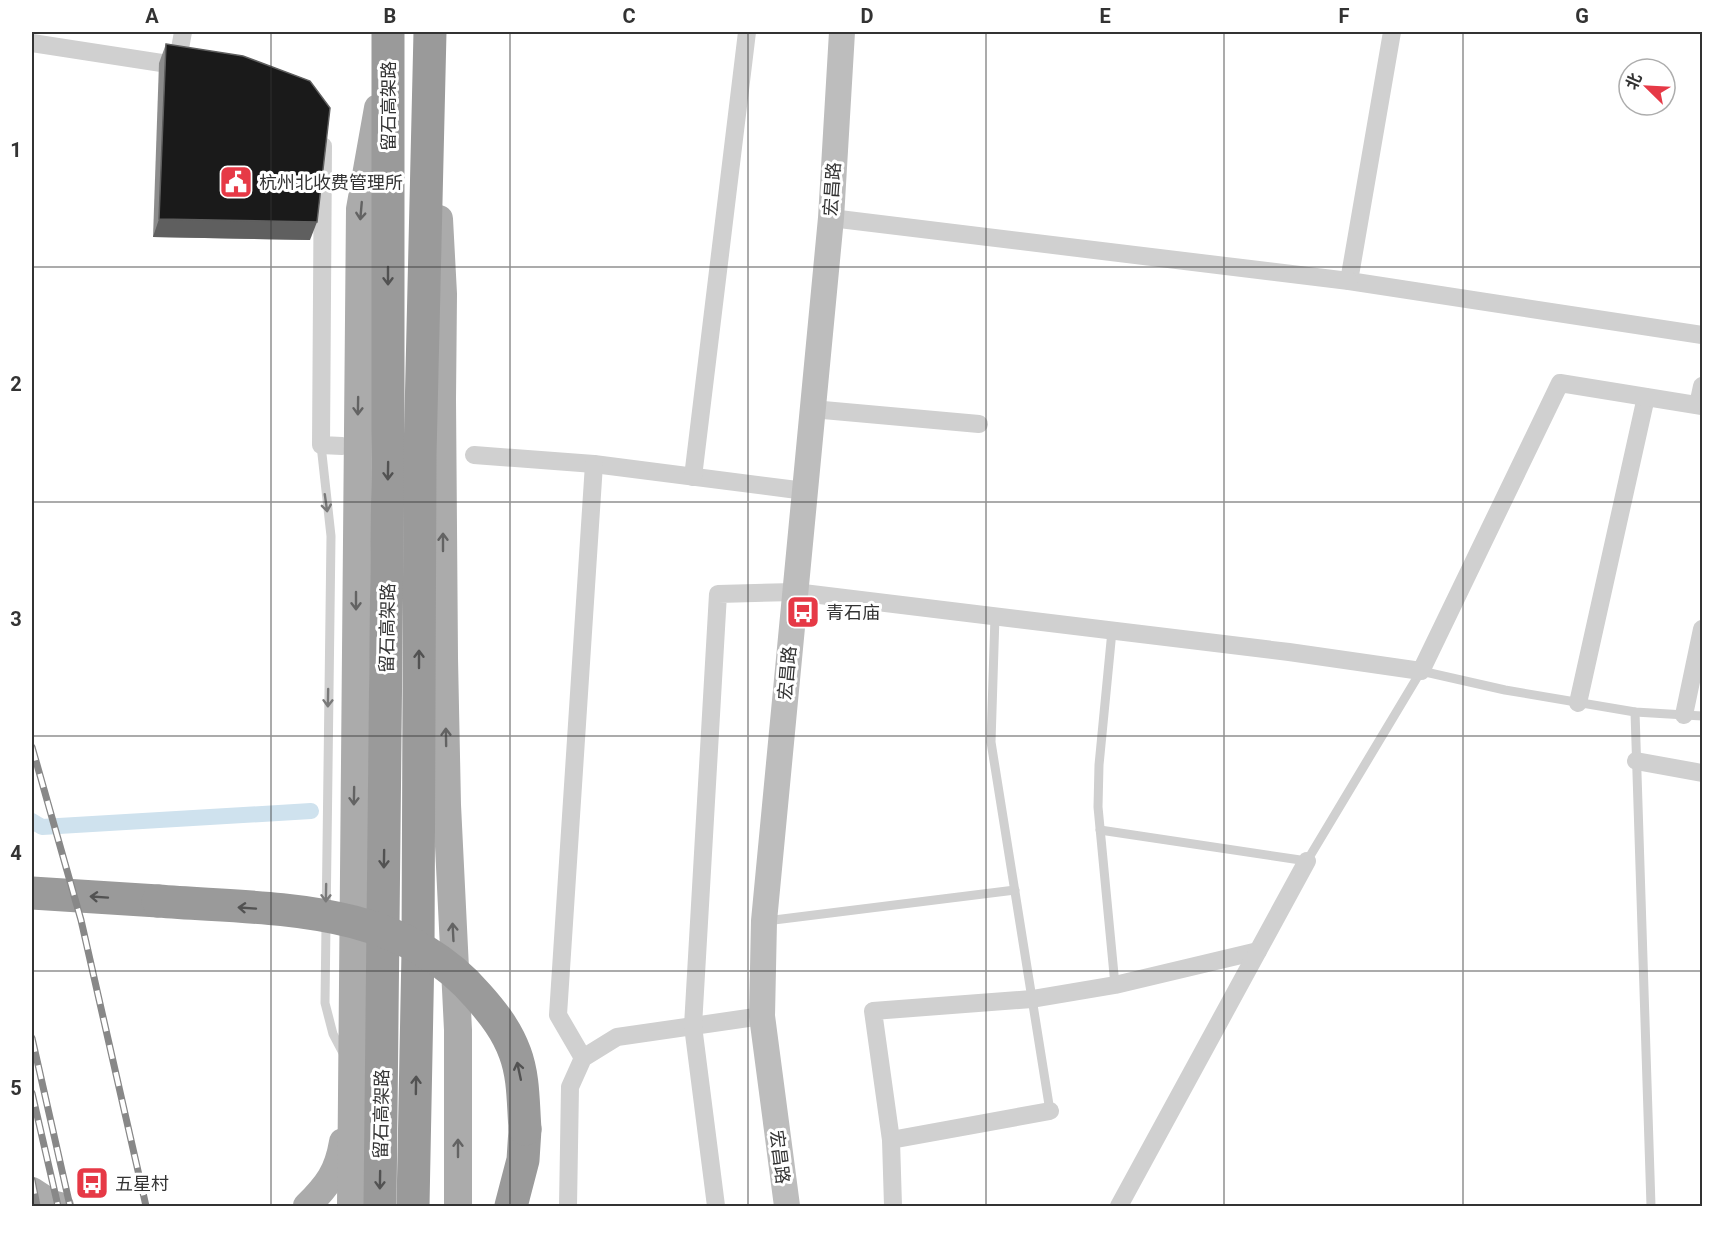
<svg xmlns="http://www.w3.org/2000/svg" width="1734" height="1238" font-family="Roboto,'Noto Sans SC',sans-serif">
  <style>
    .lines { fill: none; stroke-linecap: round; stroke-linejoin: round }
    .canal { stroke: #cfe2ee; stroke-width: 16 }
    .lane { stroke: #d0d0d0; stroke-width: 9 }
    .street { stroke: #d0d0d0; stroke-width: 18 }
    .secondary { stroke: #bdbdbd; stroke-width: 26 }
    .primary { stroke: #ababab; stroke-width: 28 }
    .highway { stroke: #9a9a9a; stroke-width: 33 }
    .rail-casing { stroke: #888; stroke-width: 7 }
    .rail { stroke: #fff; stroke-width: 4.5; stroke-dasharray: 14; stroke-linecap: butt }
    .highway-bridge { stroke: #9a9a9a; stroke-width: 33 }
    .wall { fill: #8c8c8c }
    .shaded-wall { fill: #5f5f5f }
    .building { fill: #1a1a1a; stroke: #5f5f5f; stroke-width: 1.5 }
    .oneway { stroke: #636363 }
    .oneway2 { stroke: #525252 }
    .oneway3 { stroke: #7a7a7a }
    .grid { fill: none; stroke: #333; stroke-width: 1.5; stroke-opacity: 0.55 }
    .labels { text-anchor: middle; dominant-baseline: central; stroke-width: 6; stroke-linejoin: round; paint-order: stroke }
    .street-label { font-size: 18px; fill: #333; stroke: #fff }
    .poi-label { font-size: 18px; fill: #333; stroke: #fff; text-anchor: start }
    .neatline { fill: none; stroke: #333; stroke-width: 2 }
    .grid-label { font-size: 20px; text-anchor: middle; font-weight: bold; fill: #333 }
  </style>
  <rect width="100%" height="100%" fill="#fff"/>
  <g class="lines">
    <!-- canal -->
    <polyline class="canal" points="32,821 42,827 311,811"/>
    <!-- lane -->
    <g class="lane">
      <polyline points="321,445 331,536 325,1003 333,1034 343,1053"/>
      <polyline points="995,616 991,742 1050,1111"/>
      <polyline points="1112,631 1099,765 1098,807 1115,985"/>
      <polyline points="1635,712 1651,1206"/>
      <polyline points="1100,830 1307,861 1421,671 1505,690 1635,712 1702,716"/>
      <polyline points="766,921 1015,890"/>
    </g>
    <!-- street -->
    <g class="street">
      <polyline points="1392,32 1349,281 1702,335"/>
      <polyline points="32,43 181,66"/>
      <polyline points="177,65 183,32"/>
      <polyline points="323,146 321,445 342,446"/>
      <polyline points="831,218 1349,281"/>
      <polyline points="1698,405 1702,386"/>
      <polyline points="812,409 979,424"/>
      <polyline points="474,455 594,464 805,491"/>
      <polyline points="693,477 747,32"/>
      <polyline points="1578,703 1646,397"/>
      <polyline points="1684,715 1702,629"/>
      <polyline points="1636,761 1702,773"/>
      <polyline points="583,1058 558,1015 594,464"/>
      <polyline points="891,1140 873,1011 1032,999 1115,985 1258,951"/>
      <polyline points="568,1206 570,1087 583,1058 617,1037 762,1016"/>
      <polyline points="716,1206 693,1026 718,594 795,592 1289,652 1421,671 1560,383 1702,406"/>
      <polyline points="893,1206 891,1140 1050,1111"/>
      <polyline points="1119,1206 1307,861"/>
    </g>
    <!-- secondary -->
    <polyline class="secondary" points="787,1206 762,1016 764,921 831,218 842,32"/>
    <!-- primary -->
    <g class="primary">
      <polyline points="439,219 443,294 442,399 444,658 447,805 458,1030 458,1206"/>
      <polyline points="32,1191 52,1204 60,1206"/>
      <path d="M 307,1206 C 328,1185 338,1172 343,1142"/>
      <polyline points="351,1206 360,209 378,108"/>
    </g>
    <!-- highway -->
    <g class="highway">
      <polyline points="32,893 158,901"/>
      <polyline points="380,1206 388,458 388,32"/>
      <polyline points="413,1206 418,951 420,456 430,32"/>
      <polyline points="511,1206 523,1160 525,1129"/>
    </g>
    <!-- rail casing -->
    <g class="rail-casing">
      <g id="rail">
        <polyline points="32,747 81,920 146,1206"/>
        <polyline points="32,1038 70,1206"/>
        <polyline points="32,1093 58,1206"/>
        <polyline points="32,1180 37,1206"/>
      </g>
    </g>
    <!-- rail -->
    <use href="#rail" class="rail"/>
    <!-- highway-bridge -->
    <path class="highway-bridge" d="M 158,901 C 271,910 397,902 478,996 C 494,1014 507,1031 515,1053 C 524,1077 523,1104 525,1129"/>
  </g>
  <!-- wall -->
  <polygon class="wall" points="166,44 310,240 153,237 159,63"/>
  <!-- shaded-wall -->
  <polygon class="shaded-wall" points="159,219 317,222 310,240 153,237"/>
  <!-- building -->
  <polygon class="building" points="166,44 243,56 310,81 330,108 317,222 159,219"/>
  <!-- one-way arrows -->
  <defs><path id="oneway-shaft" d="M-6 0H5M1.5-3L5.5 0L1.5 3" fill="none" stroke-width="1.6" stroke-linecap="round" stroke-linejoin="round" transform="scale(1.5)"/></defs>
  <g class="oneway">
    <use href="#oneway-shaft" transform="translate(361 211) rotate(95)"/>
    <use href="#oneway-shaft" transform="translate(358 406) rotate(91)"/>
    <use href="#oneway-shaft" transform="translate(443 542) rotate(-90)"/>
    <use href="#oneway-shaft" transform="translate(356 601) rotate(90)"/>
    <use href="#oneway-shaft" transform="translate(446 737) rotate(-91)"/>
    <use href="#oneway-shaft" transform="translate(354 796) rotate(91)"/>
    <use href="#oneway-shaft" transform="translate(453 932) rotate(-93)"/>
    <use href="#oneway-shaft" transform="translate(458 1148) rotate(-90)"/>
  </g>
  <g class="oneway2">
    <use href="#oneway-shaft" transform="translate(388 276) rotate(90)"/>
    <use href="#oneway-shaft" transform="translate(388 471) rotate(91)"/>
    <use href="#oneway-shaft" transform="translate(419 659) rotate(-90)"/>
    <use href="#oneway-shaft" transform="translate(384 859) rotate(91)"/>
    <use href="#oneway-shaft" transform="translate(99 897) rotate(-176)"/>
    <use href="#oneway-shaft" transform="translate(247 908) rotate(-176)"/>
    <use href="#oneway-shaft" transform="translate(519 1071) rotate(-102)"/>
    <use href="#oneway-shaft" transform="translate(416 1085) rotate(-89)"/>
    <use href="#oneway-shaft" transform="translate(380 1180) rotate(91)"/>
  </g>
  <g class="oneway3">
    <use href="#oneway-shaft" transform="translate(326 503) rotate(82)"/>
    <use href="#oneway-shaft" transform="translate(328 698) rotate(91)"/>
    <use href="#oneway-shaft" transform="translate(326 893) rotate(91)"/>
  </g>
  <!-- grid -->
  <path class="grid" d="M 271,32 L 271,1206M 510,32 L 510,1206M 748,32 L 748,1206M 986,32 L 986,1206M 1224,32 L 1224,1206M 1463,32 L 1463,1206M 32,267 L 1702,267M 32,502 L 1702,502M 32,736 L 1702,736M 32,971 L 1702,971"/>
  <!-- icons -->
  <defs>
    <g id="civic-square" transform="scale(1.725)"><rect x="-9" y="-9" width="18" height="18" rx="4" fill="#e63946" stroke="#fff"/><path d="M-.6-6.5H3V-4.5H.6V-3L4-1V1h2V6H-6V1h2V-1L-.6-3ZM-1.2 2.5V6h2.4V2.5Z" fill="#fff"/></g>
    <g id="bus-square" transform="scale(1.725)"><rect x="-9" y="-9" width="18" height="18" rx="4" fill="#e63946" stroke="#fff"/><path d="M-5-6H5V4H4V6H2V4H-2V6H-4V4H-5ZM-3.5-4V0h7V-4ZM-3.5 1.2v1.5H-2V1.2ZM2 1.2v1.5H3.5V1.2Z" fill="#fff"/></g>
  </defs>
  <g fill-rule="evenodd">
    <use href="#civic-square" x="236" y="182"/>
    <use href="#bus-square" x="803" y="612"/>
    <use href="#bus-square" x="92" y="1183"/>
  </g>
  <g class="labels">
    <!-- street labels -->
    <g class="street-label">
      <text transform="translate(388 106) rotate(-90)">留石高架路</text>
      <text transform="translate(832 189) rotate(-86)">宏昌路</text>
      <text transform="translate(387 628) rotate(-89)">留石高架路</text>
      <text transform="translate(787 673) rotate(-85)">宏昌路</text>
      <text transform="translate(381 1114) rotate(-89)">留石高架路</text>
      <text transform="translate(780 1157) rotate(83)">宏昌路</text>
    </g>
    <!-- poi labels -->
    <g class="poi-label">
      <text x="259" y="182">杭州北收费管理所</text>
      <text x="826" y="612">青石庙</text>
      <text x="115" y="1183">五星村</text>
    </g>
  </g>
  <!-- border -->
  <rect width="1734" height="1238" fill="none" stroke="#ffffff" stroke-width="66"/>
  <!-- north arrow -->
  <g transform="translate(1647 87) rotate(294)"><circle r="28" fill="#ffffff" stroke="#adadad" stroke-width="1.5"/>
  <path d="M0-4.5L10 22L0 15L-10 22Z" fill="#e63946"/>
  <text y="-9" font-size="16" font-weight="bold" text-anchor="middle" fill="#333333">北</text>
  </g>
  <rect x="33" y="33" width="1668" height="1172" class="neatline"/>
  <g class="grid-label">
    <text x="152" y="23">A</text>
    <text x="390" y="23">B</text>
    <text x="629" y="23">C</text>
    <text x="867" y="23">D</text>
    <text x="1105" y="23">E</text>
    <text x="1344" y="23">F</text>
    <text x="1582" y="23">G</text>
    <text x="16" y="157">1</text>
    <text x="16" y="391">2</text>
    <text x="16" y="626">3</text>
    <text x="16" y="860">4</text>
    <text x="16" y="1095">5</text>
  </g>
</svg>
